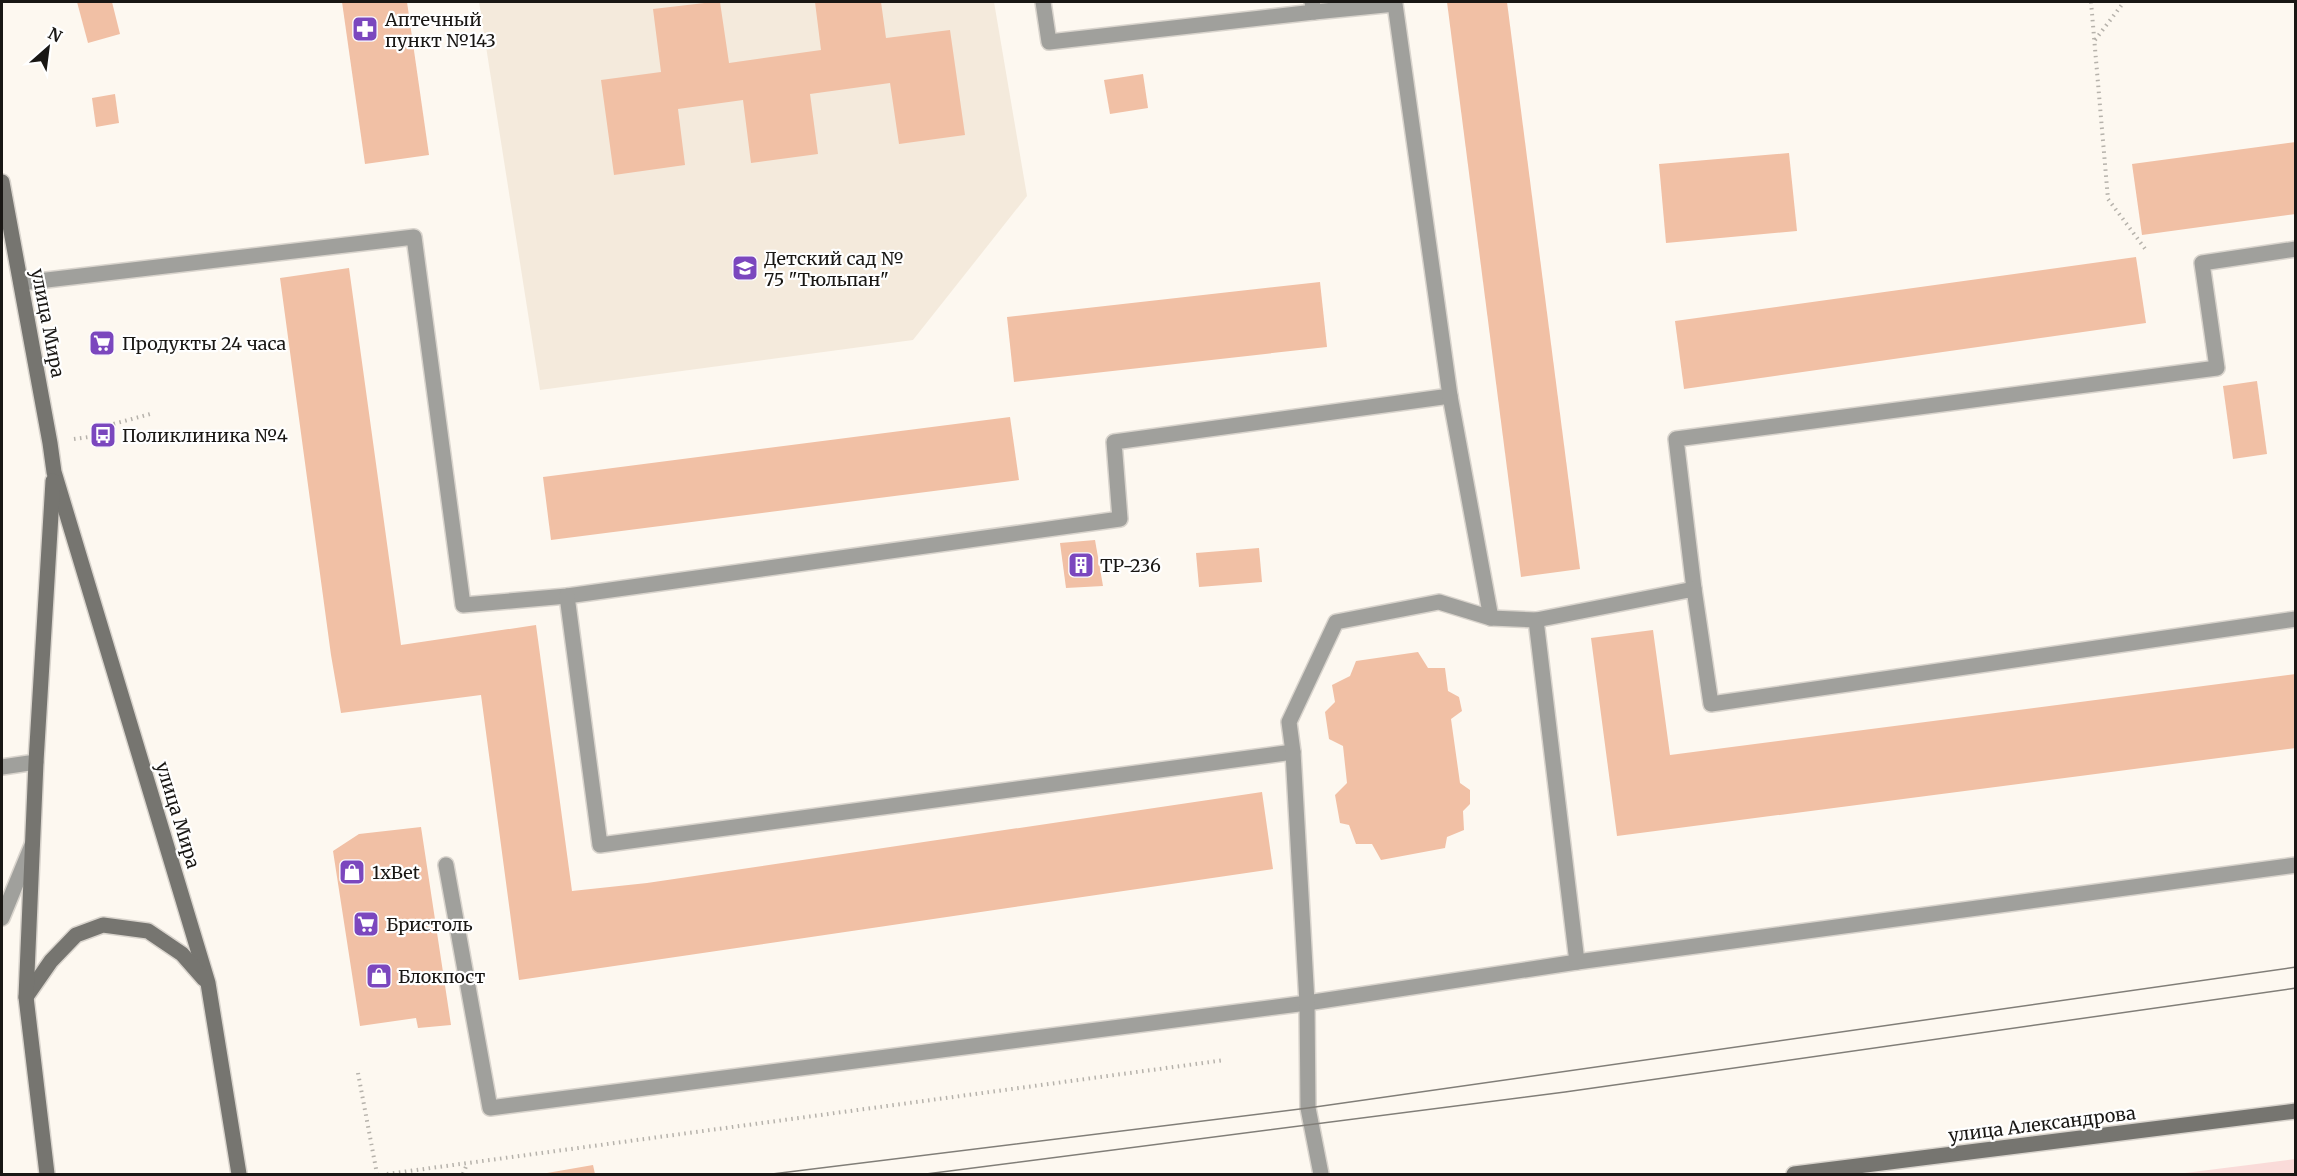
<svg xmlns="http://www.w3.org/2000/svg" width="2297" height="1176" font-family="Merriweather,serif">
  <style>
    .built { fill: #f4eadc }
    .green { fill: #fadbd9 }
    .building { fill: #f1c0a5 }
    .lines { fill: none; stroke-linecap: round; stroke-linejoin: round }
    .lane-casing { stroke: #d9d4cd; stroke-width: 18 }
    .secondary-casing { stroke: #d9d4cd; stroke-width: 18 }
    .path { stroke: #b6b2ab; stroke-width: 4; stroke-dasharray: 1.5 4.5; stroke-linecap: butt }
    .lane { stroke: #a0a09c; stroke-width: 15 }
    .secondary { stroke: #767570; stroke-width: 15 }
    .tram { stroke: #817e78; stroke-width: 1.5 }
    .labels { text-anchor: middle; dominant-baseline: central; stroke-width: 4.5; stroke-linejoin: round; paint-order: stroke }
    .poi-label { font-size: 18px; fill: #191714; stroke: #fff; text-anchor: start }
    .street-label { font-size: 18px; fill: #191714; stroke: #fff }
  </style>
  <rect width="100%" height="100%" fill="#fdf8f0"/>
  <!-- built -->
  <polygon class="built" points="479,2 994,2 1027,196 913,340 540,390"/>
  <!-- green -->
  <polygon class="green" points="2295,1159 2295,1174 2177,1174"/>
  <!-- building -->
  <g class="building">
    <polygon points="77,2 112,2 120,34 88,43"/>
    <polygon points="342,2 407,2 429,155 365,164"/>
    <polygon points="713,2 720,2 729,63 821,50 815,2 881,2 886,38 950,30 965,135 899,144 890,83 810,94 818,154 751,163 743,100 678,109 685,165 614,175 601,80 661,72 653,9"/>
    <polygon points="1447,2 1507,2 1580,569 1521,577"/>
    <polygon points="1143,74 1148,108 1110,114 1104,80"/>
    <polygon points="115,94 119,123 96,127 92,98"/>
    <polygon points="2296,142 2296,214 2142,235 2132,164"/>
    <polygon points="1789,153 1797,231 1666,243 1659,164"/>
    <polygon points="2136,257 2146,323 1684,389 1675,321"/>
    <polygon points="349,268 401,645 536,625 572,891 647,883 1262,792 1273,869 519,980 481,695 341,713 331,655 280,278"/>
    <polygon points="1320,282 1327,347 1014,382 1007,317"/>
    <polygon points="2257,381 2267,454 2233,459 2223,386"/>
    <polygon points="1010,417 1019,480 551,540 543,477"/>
    <polygon points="1095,540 1103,586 1066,588 1060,543"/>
    <polygon points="1259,548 1262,582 1199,587 1196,553"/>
    <polygon points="1653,630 1670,755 2296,674 2296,748 1617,836 1591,638"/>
    <polygon points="1418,652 1428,668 1445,668 1448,691 1459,697 1462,711 1451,719 1460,783 1470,790 1470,804 1463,811 1464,830 1447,837 1445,848 1381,860 1372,844 1356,844 1349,825 1340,823 1335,795 1347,783 1343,746 1329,739 1325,712 1335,702 1332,685 1350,676 1356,661"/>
    <polygon points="421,827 451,1025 418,1028 416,1018 360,1026 333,851 359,834"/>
    <polygon points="593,1165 595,1174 547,1174 547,1173"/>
  </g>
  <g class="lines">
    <!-- lane casing -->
    <g class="lane-casing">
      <g id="lane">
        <polyline points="1043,2 1049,42 1314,12"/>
        <polyline points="21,283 414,237 463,605 567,596 1120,519 1114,442 1450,396 1395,4 1314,12 1312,2"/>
        <polyline points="1450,396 1491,618"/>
        <polyline points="1694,589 1676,439 2217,368 2202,263 2296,249"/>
        <polyline points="567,596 600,845 1293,752"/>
        <polyline points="1536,620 1694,589 1711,704 2296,619"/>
        <polyline points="2,767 36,762"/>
        <polyline points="446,865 490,1108 1307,1003 1577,962 2296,865"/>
        <polyline points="2,918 32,845"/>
        <polyline points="1321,1174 1308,1108 1307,1003 1293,752 1289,722 1336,622 1439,602 1491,618 1536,620 1577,962"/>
      </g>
    </g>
    <!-- secondary casing -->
    <g class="secondary-casing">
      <g id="secondary">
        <polyline points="2,182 50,443 54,472 208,983 239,1174"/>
        <polyline points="26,997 51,961 76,935 103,925 148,931 182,954 204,979"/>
        <polyline points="47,1174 26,997 36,762 53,481"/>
        <polyline points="1794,1174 2296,1111"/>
      </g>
    </g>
    <!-- path -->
    <g class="path">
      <polyline points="2091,2 2108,199 2146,250"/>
      <polyline points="2095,40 2124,2"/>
      <polyline points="102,427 154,413"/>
      <polyline points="74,439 103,435"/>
      <polyline points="358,1073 377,1174"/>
      <polyline points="387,1174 1225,1060"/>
      <polyline points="463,1174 467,1164"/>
    </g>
    <!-- lane -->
    <use href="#lane" class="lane"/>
    <!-- secondary -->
    <use href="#secondary" class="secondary"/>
    <!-- tram -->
    <g class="tram">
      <polyline points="772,1174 1308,1108 2296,967"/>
      <polyline points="926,1174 1565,1092 2296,988"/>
    </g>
  </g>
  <!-- icons -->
  <defs>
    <g id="pharmacy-square" transform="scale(1.35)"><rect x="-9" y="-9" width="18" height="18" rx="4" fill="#7b47be" stroke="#fff"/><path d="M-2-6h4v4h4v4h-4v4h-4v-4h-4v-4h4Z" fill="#fff"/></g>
    <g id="school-square" transform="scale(1.35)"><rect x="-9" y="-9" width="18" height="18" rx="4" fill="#7b47be" stroke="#fff"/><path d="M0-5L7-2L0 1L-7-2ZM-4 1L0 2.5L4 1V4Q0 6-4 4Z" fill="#fff"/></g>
    <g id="supermarket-square" transform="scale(1.35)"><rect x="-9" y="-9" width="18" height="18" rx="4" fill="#7b47be" stroke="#fff"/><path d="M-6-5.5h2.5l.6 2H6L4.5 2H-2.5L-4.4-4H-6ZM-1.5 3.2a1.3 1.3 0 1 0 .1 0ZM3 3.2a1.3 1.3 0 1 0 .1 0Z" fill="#fff"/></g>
    <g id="bus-square" transform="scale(1.35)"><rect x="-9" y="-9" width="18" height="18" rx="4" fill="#7b47be" stroke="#fff"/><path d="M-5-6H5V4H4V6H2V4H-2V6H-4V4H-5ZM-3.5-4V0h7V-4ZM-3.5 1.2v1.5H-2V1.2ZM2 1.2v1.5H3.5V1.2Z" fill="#fff"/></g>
    <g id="building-square" transform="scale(1.35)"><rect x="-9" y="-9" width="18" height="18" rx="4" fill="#7b47be" stroke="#fff"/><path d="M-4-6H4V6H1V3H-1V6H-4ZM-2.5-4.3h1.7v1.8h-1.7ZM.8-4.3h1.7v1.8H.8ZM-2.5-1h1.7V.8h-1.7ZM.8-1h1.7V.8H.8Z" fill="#fff"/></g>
    <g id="shop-square" transform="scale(1.35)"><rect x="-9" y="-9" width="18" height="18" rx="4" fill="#7b47be" stroke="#fff"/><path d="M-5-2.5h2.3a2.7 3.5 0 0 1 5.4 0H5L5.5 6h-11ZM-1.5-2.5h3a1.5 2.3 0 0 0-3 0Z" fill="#fff"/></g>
  </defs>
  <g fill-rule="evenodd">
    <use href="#pharmacy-square" x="365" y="29"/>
    <use href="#school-square" x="745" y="268"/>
    <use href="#supermarket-square" x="102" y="343"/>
    <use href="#bus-square" x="103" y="435"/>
    <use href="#building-square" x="1081" y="565"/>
    <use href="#shop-square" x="352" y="872"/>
    <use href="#supermarket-square" x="366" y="924"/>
    <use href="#shop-square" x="379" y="976"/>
  </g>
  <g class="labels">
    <!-- poi labels -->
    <g class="poi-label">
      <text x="385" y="19">Аптечный<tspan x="385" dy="21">пункт №143</tspan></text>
      <text x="764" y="258">Детский сад №<tspan x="764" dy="21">75 "Тюльпан"</tspan></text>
      <text x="122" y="343">Продукты 24 часа</text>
      <text x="122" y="435">Поликлиника №4</text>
      <text x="1100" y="565">ТР-236</text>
      <text x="372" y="872">1xBet</text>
      <text x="386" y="924">Бристоль</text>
      <text x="398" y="976">Блокпост</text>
    </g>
    <!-- street labels -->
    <g class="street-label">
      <text transform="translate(48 323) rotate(79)">улица Мира</text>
      <text transform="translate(178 815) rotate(73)">улица Мира</text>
      <text transform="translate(2042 1124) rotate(-7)">улица Александрова</text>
    </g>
  </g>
  <!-- border -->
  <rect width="2297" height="1176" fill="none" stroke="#191714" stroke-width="6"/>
  <!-- north arrow -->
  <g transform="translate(48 48) rotate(28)" stroke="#ffffff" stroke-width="4.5" paint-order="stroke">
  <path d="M0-4.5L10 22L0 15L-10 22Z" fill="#191714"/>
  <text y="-9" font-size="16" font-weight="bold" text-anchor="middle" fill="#191714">N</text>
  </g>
</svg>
